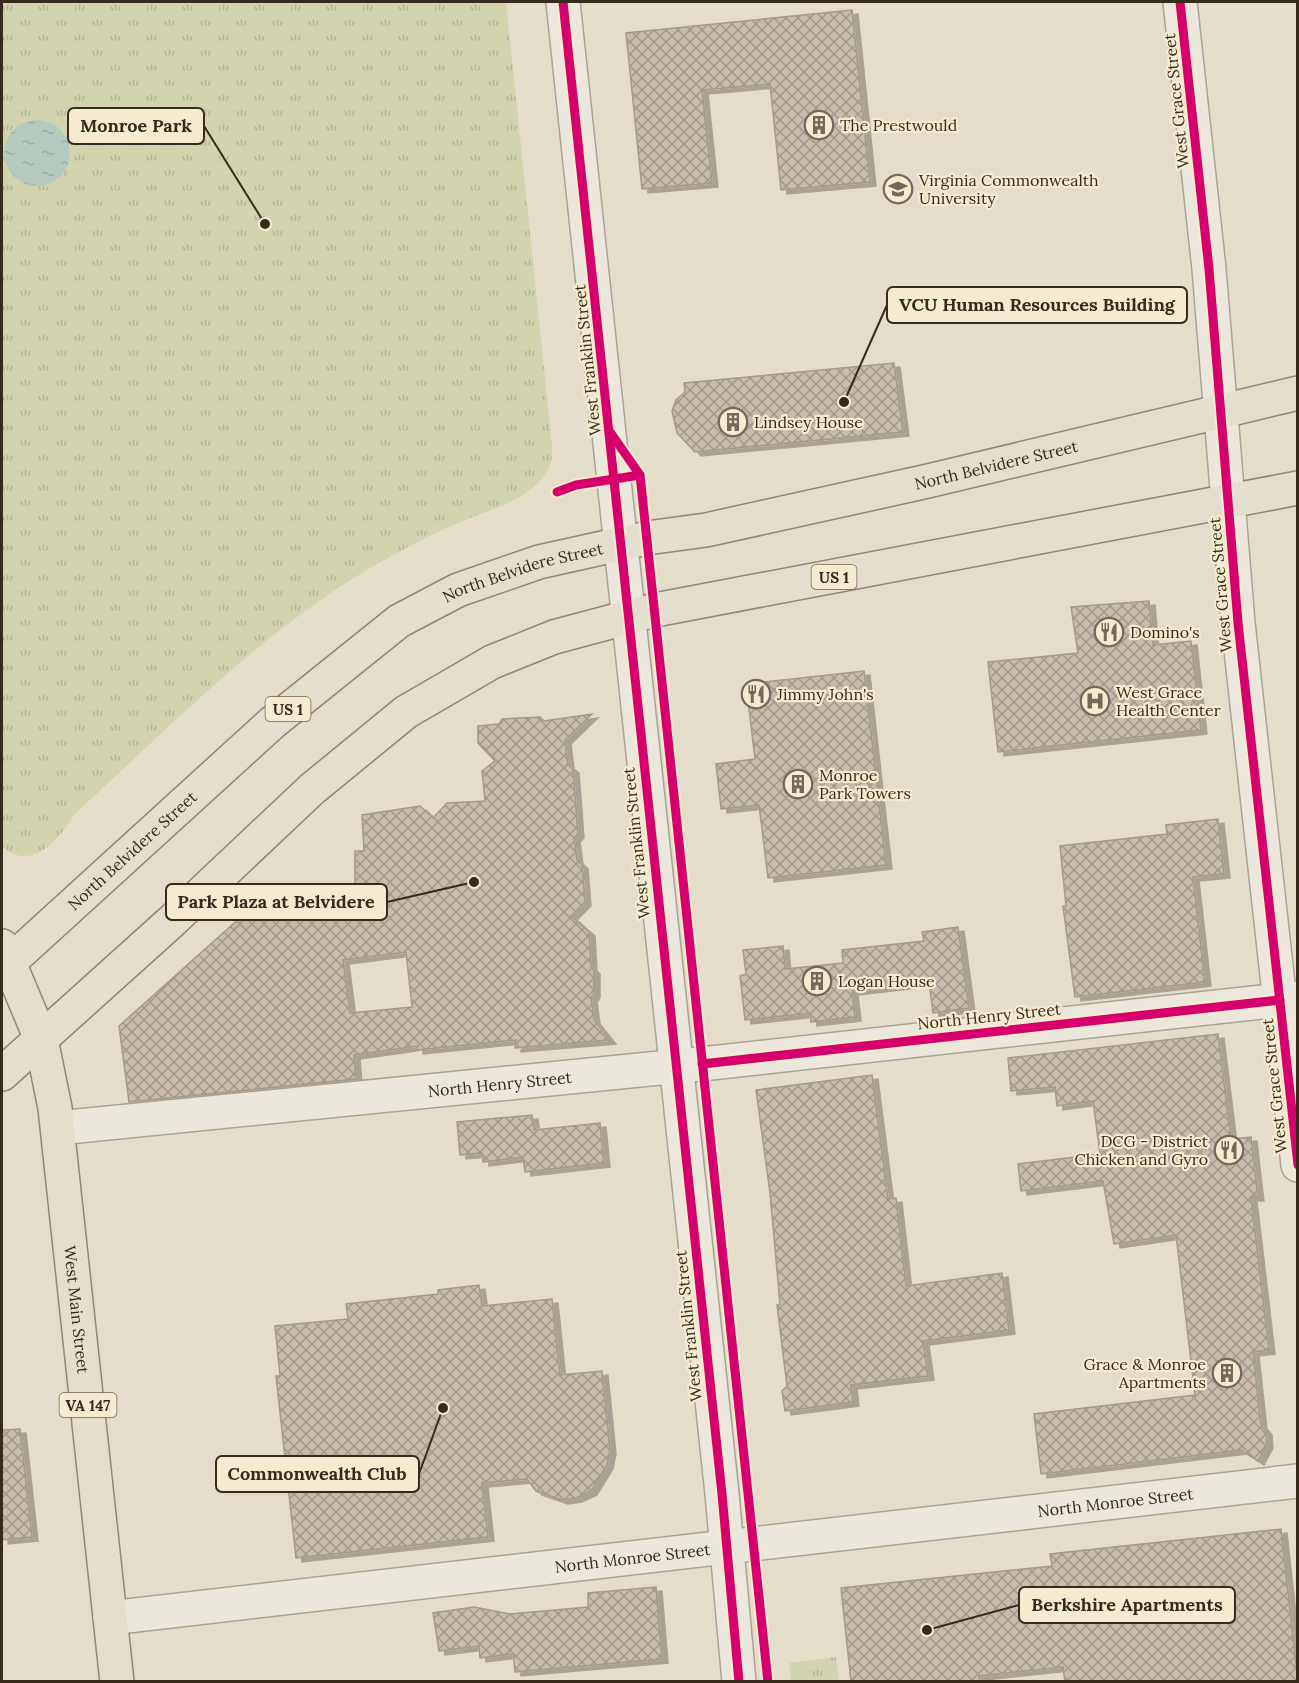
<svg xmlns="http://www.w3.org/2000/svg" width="1299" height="1683" font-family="Lora,serif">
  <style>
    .grass { fill: url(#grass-tufts) }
    .water { fill: url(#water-ripples) }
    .building { fill: url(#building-cross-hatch); stroke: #a4998a; stroke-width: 1.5; fill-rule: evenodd; filter: url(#shadow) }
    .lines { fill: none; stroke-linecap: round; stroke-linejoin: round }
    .minor-casing { stroke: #a9a294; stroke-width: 36 }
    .tertiary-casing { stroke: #a9a294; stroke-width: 36 }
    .primary-casing { stroke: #8e877a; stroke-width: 36 }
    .minor { stroke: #ece7dc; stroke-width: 33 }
    .tertiary { stroke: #ece7dc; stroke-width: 33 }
    .primary { stroke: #e3decd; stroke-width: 33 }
    .cycleway-casing { stroke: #f5eccf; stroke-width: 13 }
    .cycleway { stroke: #d6006c; stroke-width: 9 }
    .labels { text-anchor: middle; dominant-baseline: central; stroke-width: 4.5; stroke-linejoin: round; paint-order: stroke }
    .shield { fill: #f5eccf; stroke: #6f6452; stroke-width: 1.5 }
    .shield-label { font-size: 15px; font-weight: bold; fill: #362a1c }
    .street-label { font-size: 16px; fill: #362a1c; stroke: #f5eccf }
    .poi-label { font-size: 16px; fill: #362a1c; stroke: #f5eccf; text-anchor: start }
    .leader { fill: none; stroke: #362a1c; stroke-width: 2 }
    .callout-dot { fill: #362a1c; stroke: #f5eccf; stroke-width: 2 }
    .callout { fill: #f5eccf; stroke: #362a1c; stroke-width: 2 }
    .callout-label { font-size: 18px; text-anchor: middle; font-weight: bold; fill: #362a1c }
  </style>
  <defs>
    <pattern id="grass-tufts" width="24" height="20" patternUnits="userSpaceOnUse" patternTransform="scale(1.5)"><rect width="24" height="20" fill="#d1d4ac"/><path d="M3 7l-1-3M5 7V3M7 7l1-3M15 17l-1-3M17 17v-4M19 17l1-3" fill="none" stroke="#b4b693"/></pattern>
    <pattern id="water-ripples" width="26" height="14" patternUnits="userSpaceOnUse" patternTransform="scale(1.5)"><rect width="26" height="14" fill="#b6c9be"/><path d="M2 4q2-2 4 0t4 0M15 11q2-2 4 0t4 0" fill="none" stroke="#9dada3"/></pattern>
    <pattern id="building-cross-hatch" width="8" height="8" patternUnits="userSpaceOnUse" patternTransform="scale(1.5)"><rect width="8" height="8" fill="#c7bbab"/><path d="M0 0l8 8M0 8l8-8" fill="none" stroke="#a2988a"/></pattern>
    <filter id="shadow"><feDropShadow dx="6" dy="4" stdDeviation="0" flood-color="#0004"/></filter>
  </defs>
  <rect width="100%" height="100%" fill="#e4ddca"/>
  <!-- grass -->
  <g class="grass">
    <path d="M 2,2 L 506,2 L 552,446 C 552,453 552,462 549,468 C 532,501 489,509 458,523 C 437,532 417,542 397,553 C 273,619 176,721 74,815 C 59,840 30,873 2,846 Z"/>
    <polygon points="836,1657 839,1681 791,1681 789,1663"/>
  </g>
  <!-- water -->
  <circle class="water" cx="37" cy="153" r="33"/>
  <!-- building -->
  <g class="building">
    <polygon points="852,10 870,182 781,190 770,84 702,90 712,183 642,189 626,33"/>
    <polygon points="894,363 903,432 695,452 677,433 672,411 676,400 685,392 684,383"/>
    <polygon points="1149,601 1153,645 1191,641 1201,730 998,752 988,662 1078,653 1071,607"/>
    <polygon points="864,671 886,865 768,878 759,805 721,809 716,764 755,759 746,684"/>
    <path d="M 592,714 L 565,740 L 568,765 L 573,769 L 578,834 L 574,838 L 577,860 L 582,865 L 585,902 L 571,916 L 589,932 L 591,967 L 594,970 L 594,994 L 591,998 L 594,1020 L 610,1040 L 515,1048 L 516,1040 L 417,1050 L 417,1046 L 354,1055 L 356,1079 L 129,1102 L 119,1026 L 260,900 L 355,891 L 355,851 L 364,851 L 362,815 L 420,806 L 433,818 L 447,803 L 485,801 L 482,771 L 495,761 L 478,743 L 478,726 L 499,724 L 502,719 L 540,717 L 544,721 ZM 406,952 L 412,1007 L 350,1013 L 343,960 Z"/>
    <polygon points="1218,819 1224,874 1193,877 1205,982 1075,997 1063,906 1066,906 1060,846 1167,834 1166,825"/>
    <polygon points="958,927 969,1008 933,1013 929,982 852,991 855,1017 811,1022 810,1013 745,1020 740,976 746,974 743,950 783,946 785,969 843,963 842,950 924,941 922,932"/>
    <polygon points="1218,1034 1231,1139 1251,1137 1254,1164 1258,1197 1251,1197 1269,1350 1253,1352 1261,1425 1266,1431 1267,1444 1258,1461 1241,1450 1041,1474 1034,1414 1195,1395 1176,1235 1114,1244 1103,1181 1021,1191 1018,1164 1100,1154 1093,1101 1057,1106 1055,1087 1011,1091 1008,1058"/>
    <polygon points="872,1075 888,1199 896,1198 906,1286 1002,1273 1009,1330 923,1341 928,1376 851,1385 853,1402 785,1411 782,1391 787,1386 777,1305 780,1304 770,1193 756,1090"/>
    <polygon points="532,1115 534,1130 600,1123 604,1163 525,1172 523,1157 483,1162 482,1153 460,1155 457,1122"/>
    <polygon points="479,1285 482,1306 552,1299 560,1375 602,1371 610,1450 607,1465 591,1491 576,1498 562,1500 536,1491 527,1479 482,1483 488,1537 296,1558 276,1376 280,1376 275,1326 348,1319 346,1304 438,1294 438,1290"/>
    <polygon points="20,1429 32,1537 2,1540 2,1430"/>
    <polygon points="1281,1529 1298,1682 1065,1682 1063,1667 979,1676 980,1682 851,1682 841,1588 1052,1566 1050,1554"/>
    <polygon points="656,1587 662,1659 515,1672 513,1654 480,1658 479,1646 439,1651 433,1613 474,1607 510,1614 588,1607 588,1593"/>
  </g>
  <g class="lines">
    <!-- minor casing -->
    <g class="minor-casing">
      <g id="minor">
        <path id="s1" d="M 58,1128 L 720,1062 L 1298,998"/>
        <path id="s2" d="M 110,1618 L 1298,1481"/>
      </g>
    </g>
    <!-- tertiary casing -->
    <g class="tertiary-casing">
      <g id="tertiary">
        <polyline points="563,2 722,1494 739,1682"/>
        <polyline points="1180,2 1209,269 1238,623 1298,1165"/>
      </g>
    </g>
    <!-- primary casing -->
    <g class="primary-casing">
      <g id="primary">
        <path id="s3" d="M 2,946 L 41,1039 L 55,1108 L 117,1682"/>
        <path id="s4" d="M 2,969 L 272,723 L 399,621 L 458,590 L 539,562 L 647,538 L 706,530 L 928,481 L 1298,393"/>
        <polyline points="2,1074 172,921 312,789 406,712 492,662 554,637 655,610 1298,488"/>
      </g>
    </g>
    <!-- minor -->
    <use href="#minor" class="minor"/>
    <!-- tertiary -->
    <use href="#tertiary" class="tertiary"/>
    <!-- primary -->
    <use href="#primary" class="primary"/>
    <!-- cycleway casing -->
    <g class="cycleway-casing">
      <g id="cycleway">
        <polyline points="563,2 722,1494 739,1682"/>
        <polyline points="1180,2 1209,269 1238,623 1298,1165"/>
        <polyline points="610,432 640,475 768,1682"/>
        <polyline points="557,492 576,485 640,475"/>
        <polyline points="702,1064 1280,1000"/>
      </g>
    </g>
    <!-- cycleway -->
    <use href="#cycleway" class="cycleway"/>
  </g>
  <!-- icons -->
  <defs>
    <g id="building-ring" transform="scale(1.5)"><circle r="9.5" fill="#f5eccf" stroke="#736959" stroke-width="1.5"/><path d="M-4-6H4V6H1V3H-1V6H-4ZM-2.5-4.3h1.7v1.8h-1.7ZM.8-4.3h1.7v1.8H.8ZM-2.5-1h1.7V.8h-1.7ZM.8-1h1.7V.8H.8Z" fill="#736959"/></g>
    <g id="university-ring" transform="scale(1.5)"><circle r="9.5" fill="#f5eccf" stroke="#736959" stroke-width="1.5"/><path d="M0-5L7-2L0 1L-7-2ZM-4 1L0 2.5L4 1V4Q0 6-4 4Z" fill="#736959"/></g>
    <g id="restaurant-ring" transform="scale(1.5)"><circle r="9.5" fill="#f5eccf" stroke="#736959" stroke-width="1.5"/><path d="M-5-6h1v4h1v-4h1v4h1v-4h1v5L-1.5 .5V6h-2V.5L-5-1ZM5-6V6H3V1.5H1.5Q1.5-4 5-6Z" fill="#736959"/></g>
    <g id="hospital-ring" transform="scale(1.5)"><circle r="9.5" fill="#f5eccf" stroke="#736959" stroke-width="1.5"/><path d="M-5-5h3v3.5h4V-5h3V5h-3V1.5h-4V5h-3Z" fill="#736959"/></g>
  </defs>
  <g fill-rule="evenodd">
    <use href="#building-ring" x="819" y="125"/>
    <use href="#university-ring" x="898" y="189"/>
    <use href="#building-ring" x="733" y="422"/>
    <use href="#restaurant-ring" x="1109" y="632"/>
    <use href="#restaurant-ring" x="756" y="694"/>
    <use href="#hospital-ring" x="1095" y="701"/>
    <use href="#building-ring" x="798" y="784"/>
    <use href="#building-ring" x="817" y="981"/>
    <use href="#restaurant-ring" x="1229" y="1150"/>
    <use href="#building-ring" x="1227" y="1373"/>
  </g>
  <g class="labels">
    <!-- shield labels -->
    <g class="shield">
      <rect x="811.5" y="565" width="45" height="24" rx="4.5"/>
      <rect x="265.5" y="697" width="45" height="24" rx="4.5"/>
      <rect x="59.5" y="1393" width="57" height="24" rx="4.5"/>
    </g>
    <g class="shield-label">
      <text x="834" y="577">US 1</text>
      <text x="288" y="709">US 1</text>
      <text x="88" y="1405">VA 147</text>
    </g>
    <!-- street labels -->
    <g class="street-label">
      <text transform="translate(1176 101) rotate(-96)">West Grace Street</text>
      <text transform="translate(587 360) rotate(-96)">West Franklin Street</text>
      <text stroke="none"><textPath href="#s4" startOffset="1148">North Belvidere Street</textPath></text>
      <text stroke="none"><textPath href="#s4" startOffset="662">North Belvidere Street</textPath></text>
      <text transform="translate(1220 585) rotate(-95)">West Grace Street</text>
      <text transform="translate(636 843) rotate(-96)">West Franklin Street</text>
      <text stroke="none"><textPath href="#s4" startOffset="176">North Belvidere Street</textPath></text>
      <text transform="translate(989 1016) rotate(-6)">North Henry Street</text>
      <text stroke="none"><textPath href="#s1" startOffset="444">North Henry Street</textPath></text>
      <text transform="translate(1274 1086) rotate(-96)">West Grace Street</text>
      <text stroke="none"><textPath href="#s3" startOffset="374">West Main Street</textPath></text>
      <text transform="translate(688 1326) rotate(-96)">West Franklin Street</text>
      <text stroke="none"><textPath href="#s2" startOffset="1012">North Monroe Street</textPath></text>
      <text stroke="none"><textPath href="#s2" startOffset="526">North Monroe Street</textPath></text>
    </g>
    <!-- poi labels -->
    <g class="poi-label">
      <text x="840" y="125">The Prestwould</text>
      <text x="919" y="180">Virginia Commonwealth<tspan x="919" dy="18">University</tspan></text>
      <text x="754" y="422">Lindsey House</text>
      <text x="1130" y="632">Domino's</text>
      <text x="1116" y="692">West Grace<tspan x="1116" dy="18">Health Center</tspan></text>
      <text x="777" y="694">Jimmy John's</text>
      <text x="819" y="775">Monroe<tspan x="819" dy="18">Park Towers</tspan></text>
      <text x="838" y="981">Logan House</text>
      <text x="1208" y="1141" text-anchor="end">DCG - District<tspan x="1208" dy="18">Chicken and Gyro</tspan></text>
      <text x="1206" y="1364" text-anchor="end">Grace &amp; Monroe<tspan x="1206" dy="18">Apartments</tspan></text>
    </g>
  </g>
  <!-- callouts -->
  <path class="leader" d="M265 224L204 126M844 402L887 305M474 882L387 902M443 1408L419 1474M927 1630L1019 1605"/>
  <g class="callout-dot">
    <circle cx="265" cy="224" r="6"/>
    <circle cx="844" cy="402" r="6"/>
    <circle cx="474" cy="882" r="6"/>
    <circle cx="443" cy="1408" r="6"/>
    <circle cx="927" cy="1630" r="6"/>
  </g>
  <g class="callout">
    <rect x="68" y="108" width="136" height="36" rx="6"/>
    <rect x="887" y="287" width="300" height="36" rx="6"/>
    <rect x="166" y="884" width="221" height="36" rx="6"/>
    <rect x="216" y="1456" width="203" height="36" rx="6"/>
    <rect x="1019" y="1587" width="216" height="36" rx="6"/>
  </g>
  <g class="callout-label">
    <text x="136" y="132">Monroe Park</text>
    <text x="1037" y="311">VCU Human Resources Building</text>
    <text x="276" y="908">Park Plaza at Belvidere</text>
    <text x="317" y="1480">Commonwealth Club</text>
    <text x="1127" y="1611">Berkshire Apartments</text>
  </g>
  <!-- border -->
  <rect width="1299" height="1683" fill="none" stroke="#362a1c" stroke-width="6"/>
</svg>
